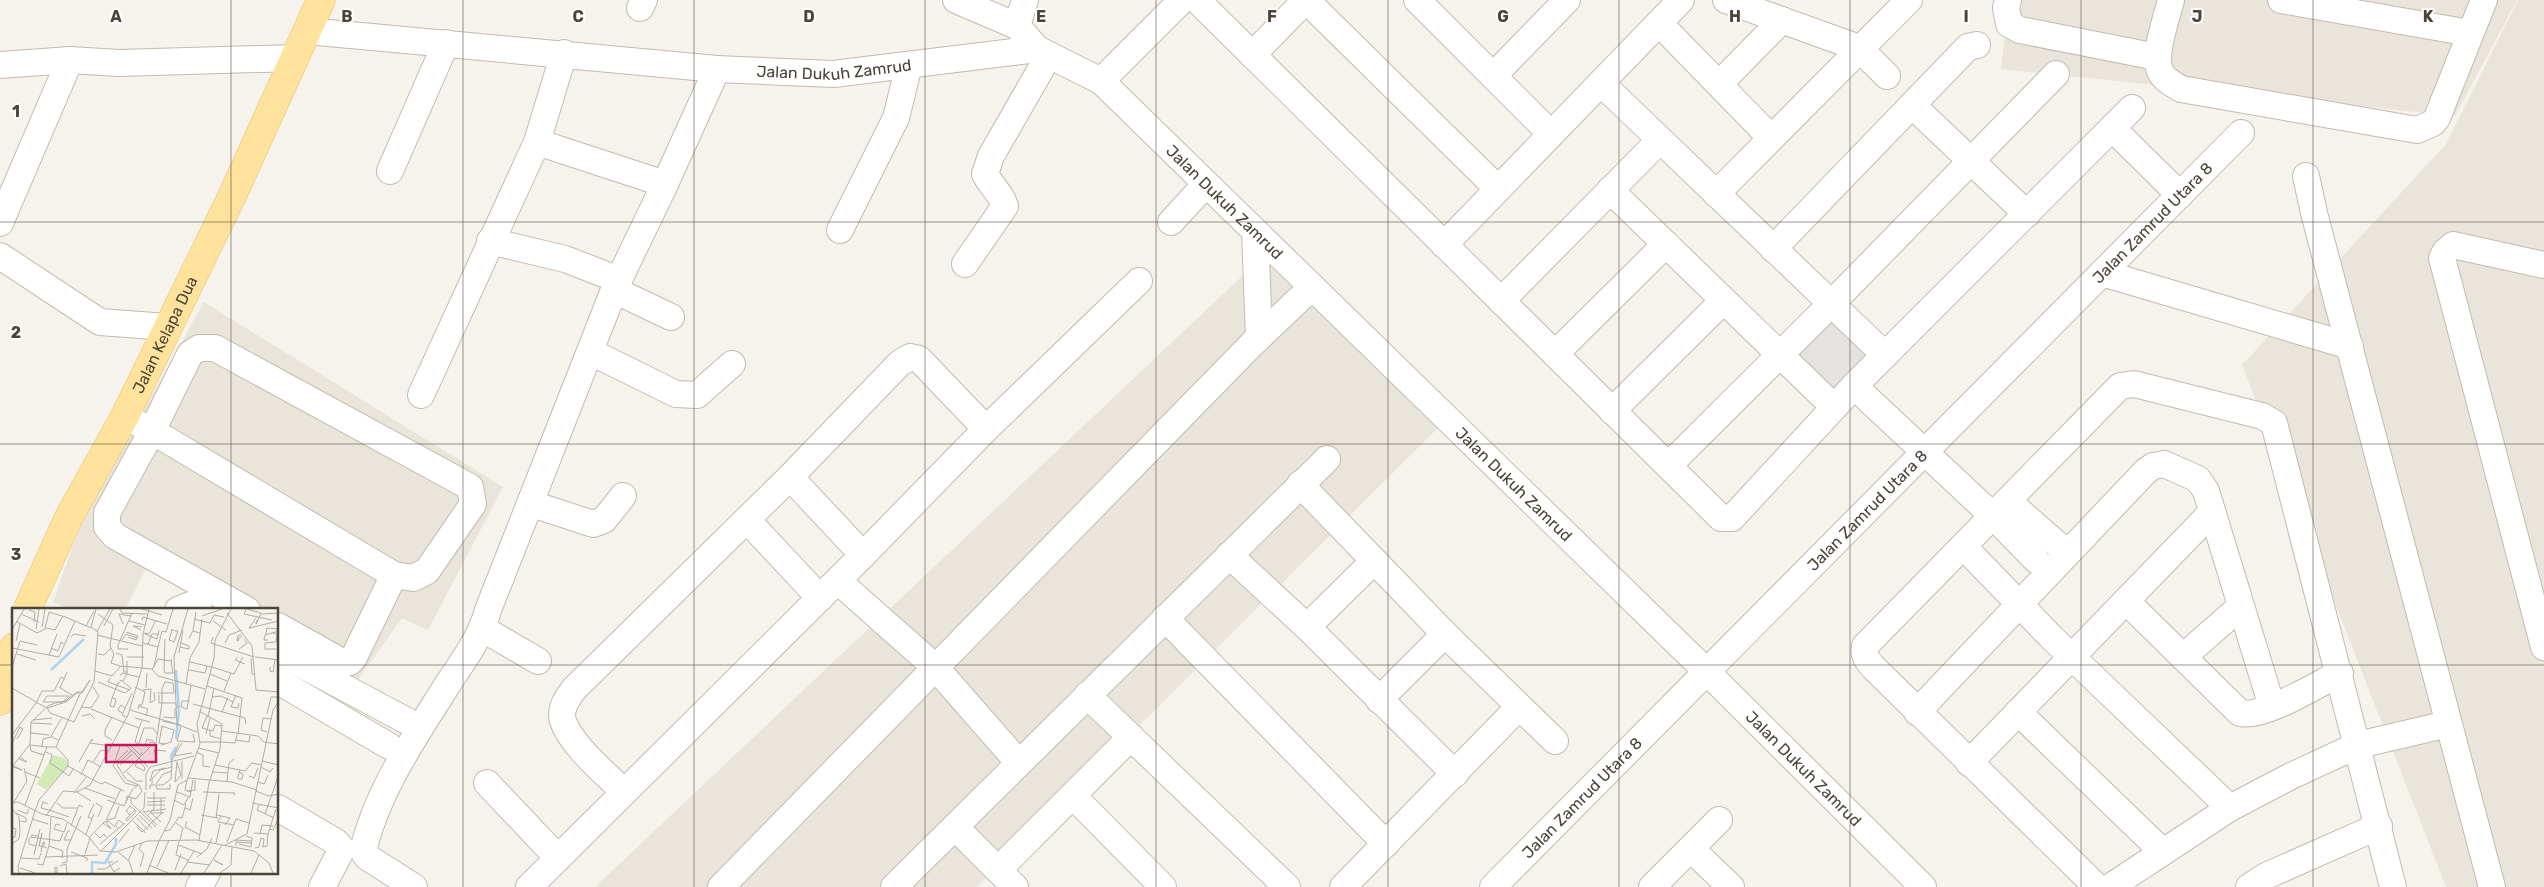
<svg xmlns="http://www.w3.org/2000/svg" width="2544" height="887" font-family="Rubik,sans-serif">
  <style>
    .residential { fill: #eae5da }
    .parking { fill: #e5e3e0 }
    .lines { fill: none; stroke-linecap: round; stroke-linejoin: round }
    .minor-casing { stroke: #c2bbae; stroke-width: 28 }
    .major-casing { stroke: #e6c16a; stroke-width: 29 }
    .minor { stroke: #fff; stroke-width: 26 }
    .major { stroke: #ffe39c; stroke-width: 28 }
    .grid { fill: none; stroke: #4b4439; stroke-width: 1; stroke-opacity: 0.55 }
    .labels { text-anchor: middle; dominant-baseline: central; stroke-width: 4; stroke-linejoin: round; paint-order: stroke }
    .street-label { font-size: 16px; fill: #4b4439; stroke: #fff }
    .inset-river { fill: none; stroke: #a9d4f2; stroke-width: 2.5 }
    .inset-road { fill: none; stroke: #b2ada4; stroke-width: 1 }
    .view { fill: #c2185b; fill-opacity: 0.15; stroke: #c2185b; stroke-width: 2.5 }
    .inset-edge { fill: none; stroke: #4b4439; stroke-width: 2.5 }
    .grid-label { font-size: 16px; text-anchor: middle; font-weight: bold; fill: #4b4439; stroke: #fff; stroke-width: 4; stroke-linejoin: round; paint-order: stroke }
  </style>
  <rect width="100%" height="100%" fill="#f6f3ec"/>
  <!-- residential -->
  <g class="residential">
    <polygon points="2009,0 2517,0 2455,116 2001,69"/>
    <polygon points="2518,0 2544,0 2544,887 2446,887 2242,365 2446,144"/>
    <polygon points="1275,245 1443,423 977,887 595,887"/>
    <polygon points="204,302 503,487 428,630 402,618 352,688 278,644 278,610 219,609 147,567 125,609 68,609 53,602 81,523"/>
  </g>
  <!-- parking -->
  <polygon class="parking" points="1832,317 1871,356 1833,393 1794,355"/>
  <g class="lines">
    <!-- minor casing -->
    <g class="minor-casing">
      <g id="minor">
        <polyline points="956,0 1017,26 1037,49"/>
        <polyline points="1197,0 1721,518 1732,518 1854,386 2132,108"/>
        <polyline points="1306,0 1498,189"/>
        <polyline points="1417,0 1551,134"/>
        <polyline points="1726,0 1859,48 1887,76"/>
        <polyline points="2008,0 2006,8 2009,24 2020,30 2157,57"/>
        <path d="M 2171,0 C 2167,17 2153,54 2160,71 C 2163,79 2173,84 2181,89 L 2417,130 L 2433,123 L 2437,118 L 2484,0"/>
        <polyline points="2281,0 2470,33"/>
        <polyline points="640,8 644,0"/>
        <polyline points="1659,23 1771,138"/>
        <polyline points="1017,26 1025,0"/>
        <path id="s1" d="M 307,31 L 717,69 L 833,74 L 1037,49 L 1101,81 L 1707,672 L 1923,887"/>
        <polyline points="1252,55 1306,0"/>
        <polyline points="0,65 70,60 119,63 295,58"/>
        <polyline points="1493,76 1567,0"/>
        <polyline points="1101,81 1182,0"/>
        <polyline points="1601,83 1885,355"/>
        <polyline points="1719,84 1782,20"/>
        <polyline points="1912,105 2027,214"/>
        <polyline points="2112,128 2180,195"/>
        <polyline points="537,142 665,184"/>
        <polyline points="390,171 446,43"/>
        <polyline points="2306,176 2314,213 2492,887"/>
        <polyline points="1610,190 1834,407"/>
        <polyline points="1716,194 1909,0"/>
        <polyline points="1171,222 1206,184"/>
        <polyline points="0,223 70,60"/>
        <polyline points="840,230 896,118 909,65"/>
        <polyline points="1255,231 1259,337"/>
        <polyline points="490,241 565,259 619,280"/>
        <polyline points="1444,245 1681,0"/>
        <polyline points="1773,249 1968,47 1977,45"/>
        <polyline points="0,256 100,322 167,327"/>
        <path d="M 965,264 L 1005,206 C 1001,193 991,186 985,174 L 991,156 L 1049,55"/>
        <polyline points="2544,265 2453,245 2445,252 2442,258 2544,647"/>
        <polyline points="2102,273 2350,346"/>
        <polyline points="614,290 671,317"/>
        <polyline points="1501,301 1660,140"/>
        <polyline points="591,352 676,394 697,395 732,364"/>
        <polyline points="1555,354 1666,244"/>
        <polyline points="1854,386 1994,517 2036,560"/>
        <polyline points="421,395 537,142 564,53"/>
        <polyline points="1612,411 1723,301"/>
        <polyline points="125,416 152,431 394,575 413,578 427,571 473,504 470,487 215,348 199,348 190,354 152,431 107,513 107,527 115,536 247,610"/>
        <polyline points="1669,465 1831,304 2056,74"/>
        <polyline points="790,477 863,555"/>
        <polyline points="1300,484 1445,634 1555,741"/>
        <polyline points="2009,502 2067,553"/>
        <polyline points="532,504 593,524 604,520 623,496"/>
        <polyline points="747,520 820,598"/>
        <polyline points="1964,547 2052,638 2230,808"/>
        <polyline points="1229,555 1307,627 1455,774"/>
        <polyline points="838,581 935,667 1019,763"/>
        <path d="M 2126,601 L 2240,713 C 2263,719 2318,684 2340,673"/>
        <polyline points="178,610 190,605 199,610"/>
        <polyline points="1165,618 1386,844"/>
        <polyline points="278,626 344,663 350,662 354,657 394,575"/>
        <polyline points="1307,627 1374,561"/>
        <polyline points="483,629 538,661"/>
        <polyline points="278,652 420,728"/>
        <polyline points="2183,657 2240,607"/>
        <polyline points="278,681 389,746"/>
        <polyline points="1087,695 1287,887"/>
        <polyline points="1379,700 1445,634"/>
        <polyline points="1917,712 2146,471 2153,466 2164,464 2198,479 2206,491 2272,707"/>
        <polyline points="2018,712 2163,852"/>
        <polyline points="1969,763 2212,512"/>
        <polyline points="487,783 558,858"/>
        <path d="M 624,792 C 606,774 571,745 563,721 C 559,709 568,697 574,689 L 790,477 L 900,363 L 910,357 L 919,359 L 986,429"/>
        <polyline points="1074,797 1163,887"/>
        <polyline points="278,808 336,842 342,849 322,887"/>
        <polyline points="955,827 1015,887"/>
        <polyline points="1691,849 1731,887"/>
        <polyline points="998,870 1131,737"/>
        <polyline points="199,887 207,873"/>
        <path d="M 414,887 L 367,857 L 363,851 C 377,791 414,738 446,687 C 462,662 481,638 488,610 L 614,290 L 665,184 L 717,69"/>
        <polyline points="529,887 863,555 986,429 1139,281"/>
        <polyline points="721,887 1253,343 1312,287"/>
        <polyline points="894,887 1327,459"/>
        <polyline points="1343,887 1519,707"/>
        <path id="s2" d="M 1493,887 L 2241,133"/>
        <polyline points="1652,887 1719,820"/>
        <path d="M 2097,887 L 1873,667 C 1867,660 1863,655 1865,646 L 2120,386 L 2134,384 L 2262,416 L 2274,423 L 2393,887"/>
        <polyline points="2110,887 2230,808 2291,776 2358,745 2448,724"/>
        <polyline points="2249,887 2266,876 2379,826"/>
      </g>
    </g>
    <!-- major casing -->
    <g class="major-casing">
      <g id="major">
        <path id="s3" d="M 27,610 L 69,517 L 125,416 L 233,194 L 321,0"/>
        <polyline points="0,701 14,647"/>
      </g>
    </g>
    <!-- minor -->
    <use href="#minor" class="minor"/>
    <!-- major -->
    <use href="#major" class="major"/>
  </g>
  <!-- grid -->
  <path class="grid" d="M 231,0 L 231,610M 463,0 L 463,887M 694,0 L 694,887M 925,0 L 925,887M 1156,0 L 1156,887M 1388,0 L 1388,887M 1619,0 L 1619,887M 1850,0 L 1850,887M 2081,0 L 2081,887M 2313,0 L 2313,887M 0,222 L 2544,222M 0,444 L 2544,444M 0,665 L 14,665M 278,665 L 2544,665M 231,873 L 231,887"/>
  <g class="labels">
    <!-- street labels -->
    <g class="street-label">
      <text stroke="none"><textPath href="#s1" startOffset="529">Jalan Dukuh Zamrud</textPath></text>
      <text stroke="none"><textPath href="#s1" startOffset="978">Jalan Dukuh Zamrud</textPath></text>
      <text stroke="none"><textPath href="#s2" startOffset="936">Jalan Zamrud Utara 8</textPath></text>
      <text stroke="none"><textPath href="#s3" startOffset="308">Jalan Kelapa Dua</textPath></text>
      <text stroke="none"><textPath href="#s1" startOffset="1382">Jalan Dukuh Zamrud</textPath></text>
      <text stroke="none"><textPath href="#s2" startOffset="531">Jalan Zamrud Utara 8</textPath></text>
      <text stroke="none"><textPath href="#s1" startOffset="1788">Jalan Dukuh Zamrud</textPath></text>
      <text stroke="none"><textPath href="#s2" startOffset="126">Jalan Zamrud Utara 8</textPath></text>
    </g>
  </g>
  <!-- overview -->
  <g transform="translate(12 608)">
    <rect width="266" height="266" fill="#f6f3ec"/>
    <path d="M 41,147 L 54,151 L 56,158 L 34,182 L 25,176 Z" fill="#d2eab5"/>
    <path class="inset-river" d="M 39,62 L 72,31M 164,62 L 167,103 L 164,131M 160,154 L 159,148 L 164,139M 96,250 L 104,236 L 104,230M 80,265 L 80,254 L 93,255 L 96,250"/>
    <path class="inset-road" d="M 108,1 L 110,5 L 135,6M 130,1 L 150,7M 234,1 L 232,6 L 260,12M 235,1 L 249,5 L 244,16 L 245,12M 17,2 L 23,4 L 22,14M 215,5 L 240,38 L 244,82 L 267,84M 9,6 L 27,14M 86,6 L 101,17 L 98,38 L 102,46 L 99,55 L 108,58M 249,6 L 267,5M 190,8 L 210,1M 244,10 L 237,20 L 267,13M 182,11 L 198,15M 130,12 L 131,9 L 155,16M 4,13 L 25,25 L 35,20 L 43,22 L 51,8 L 79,20M 117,13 L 133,17M 201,13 L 214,22M 198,15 L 202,7 L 212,9M 111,16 L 107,6 L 119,8M 74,18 L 82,3M 92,18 L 101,1M 30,19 L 33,1M 33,20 L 37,4 L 50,8M 24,21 L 27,1M 159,21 L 160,22 L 164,23 L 166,23 L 162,34 L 157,32 L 160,22M 0,22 L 12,1M 129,22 L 121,18 L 130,19M 85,23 L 98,1M 150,23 L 154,24 L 161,1M 181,23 L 184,4M 114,24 L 126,28 L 124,32 L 116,29M 132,25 L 137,26 L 144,12M 261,25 L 265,26 L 264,34 L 253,35 L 253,41 L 264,41M 133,26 L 145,31 L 147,22M 229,26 L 226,28 L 225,30 L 226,30 L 226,31 L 227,32 L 225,33 L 225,31 L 226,31 L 230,28M 254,26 L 255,20 L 267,21M 85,27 L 130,38M 59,29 L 62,26 L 74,28M 201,29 L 199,35 L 242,49M 177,30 L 181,23 L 188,25M 153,31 L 152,62 L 153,65 L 161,65M 110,32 L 114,26 L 125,30M 256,32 L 252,32 L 253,27 L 267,23M 4,33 L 8,16M 8,33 L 25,37M 131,35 L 146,39 L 150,23M 213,35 L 217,27 L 230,22M 136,36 L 140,26 L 146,26M 168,39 L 177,41 L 177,38 L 169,35M 0,40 L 47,49 L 63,13M 39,40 L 46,43 L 49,34 L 52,36M 116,41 L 106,41 L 106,37 L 120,5M 227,41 L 235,35 L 232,31M 104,45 L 110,47 L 112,64 L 116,64M 167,45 L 171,22M 5,46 L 24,52M 86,46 L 92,47 L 99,40M 37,47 L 45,26M 115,49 L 132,49M 226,49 L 223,52 L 233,56M 243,49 L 267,52M 239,50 L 240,66 L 243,66M 159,51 L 161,66M 178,54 L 199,59M 0,59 L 8,33M 142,59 L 146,39M 200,59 L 222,66 L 231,49M 258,59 L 258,63 L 261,64 L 263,52M 140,62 L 146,51 L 159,53M 177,62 L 193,65 L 195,58M 83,63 L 100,68 L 109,58 L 130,60 L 140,61 L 146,68 L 193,81M 198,66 L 215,73M 108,68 L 110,65 L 127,69M 98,70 L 96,74 L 118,82M 111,73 L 115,66 L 115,53M 86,74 L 113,85 L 119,80 L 109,72 L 106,76M 174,76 L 178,50 L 187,34 L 190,11M 195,78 L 230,90 L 226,127M 47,79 L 60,87M 123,79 L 133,84 L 130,97 L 126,97M 0,80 L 36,101 L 38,105 L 62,114 L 82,74 L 86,24 L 79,19 L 84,1M 48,80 L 55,64M 134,80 L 135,65M 131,82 L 139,81 L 138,95 L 143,92 L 142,84M 212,83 L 219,65M 146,84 L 146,85 L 162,85 L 161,75 L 153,74 L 150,81 L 150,95M 147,87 L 147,95 L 163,95 L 166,100M 224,87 L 219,99 L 226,100 L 227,95M 35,88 L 57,88 L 51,94 L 31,94 ZM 200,89 L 209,88 L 221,94M 100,90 L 104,91 L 102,99 L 98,98 L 100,90 L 106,75M 24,95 L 30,83 L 42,83 L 49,69 L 53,71M 181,96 L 233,110 L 234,116M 69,99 L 79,100 L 87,88 L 81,79M 35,100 L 36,98 L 43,95 L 54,93 L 58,89 L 65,84 L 70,84 L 78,72 L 70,85 L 65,85 L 54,94 L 35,100M 79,101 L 111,114M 126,101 L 127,98 L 136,101 L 134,108M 175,101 L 179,77M 175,101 L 169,99 L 170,93 L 178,93M 118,102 L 168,117 L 150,113M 210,104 L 216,89M 110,105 L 106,102 L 109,97 L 113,100M 255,106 L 259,89 L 267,89M 70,108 L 78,106 L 83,111M 195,108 L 190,120 L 201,123 L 203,117 L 210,118M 115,109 L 110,107 L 120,85M 151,109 L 163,110 L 163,100M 196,109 L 202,80M 123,110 L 138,114M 21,112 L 40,110M 111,114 L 127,120 L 130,113M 19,115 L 40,116M 167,117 L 185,124M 149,118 L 162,122 L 159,134 L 149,137M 150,118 L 147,135 L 153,136M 165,118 L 162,49 L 176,1M 169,118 L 165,133 L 183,134 L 181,126M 127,120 L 123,134 L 127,136M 198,122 L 198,128 L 209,131M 210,123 L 246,128 L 252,134 L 267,136M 255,124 L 249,122 L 251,110 L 260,111M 19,125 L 37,127M 194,126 L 198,110M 0,127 L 24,95M 5,131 L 11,121 L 8,119M 46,132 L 39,128 L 49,111M 100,132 L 93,128 L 93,122 L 100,109M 224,132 L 237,134 L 238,128M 137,134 L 144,135 L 150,95M 188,134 L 209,134M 209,134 L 223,135 L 225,127M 0,135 L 8,119M 78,135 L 99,138M 127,135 L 132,120 L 141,120 L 145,126M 117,136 L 128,147 L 130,144M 100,137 L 115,138 L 136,159M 30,138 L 31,131 L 39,129M 136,138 L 133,137 L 135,131 L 142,133M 44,139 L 68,86M 186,140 L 207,145M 34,144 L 40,147 L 38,155 L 57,168 L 61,161M 184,144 L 191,147 L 191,158 L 198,159M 32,147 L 19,143 L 18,137 L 35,139M 161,148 L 180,145M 162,148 L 170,135M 7,151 L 15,154 L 8,149M 160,152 L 167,135M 127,153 L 133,160 L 132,163 L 123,158 L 123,157 L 128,153M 145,153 L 142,142 L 154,143M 250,153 L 267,157M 67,154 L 80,131 L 81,133M 81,154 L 89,142 L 96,143M 104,154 L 116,142M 108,157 L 120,146M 203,157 L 233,163 L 240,155 L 249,157M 56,158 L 83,173 L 90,176 L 93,174 L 112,183M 0,159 L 18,136 L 19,114 L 33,101M 1,159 L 10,162 L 2,158M 101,159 L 108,138M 102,159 L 113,175 L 125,178M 249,159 L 258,164 L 261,160M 13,164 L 28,170M 115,164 L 124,173 L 131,173M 201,164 L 216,165M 227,164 L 231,166 L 230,171 L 226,171 L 226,168 L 228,162M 112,165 L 138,139M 69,167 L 76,152 L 89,159M 237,168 L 242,170 L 246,160M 176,170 L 220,174 L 245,182M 114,171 L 105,157 L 120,142M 170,171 L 170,153M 115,172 L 127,177 L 130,183M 175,172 L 173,182 L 179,184M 138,173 L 141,163 L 153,160M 215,173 L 217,155 L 222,151M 163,174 L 169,167 L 165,154M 163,174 L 165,154M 246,174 L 252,176 L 256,167M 140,176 L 140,171 L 148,162 L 160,159 L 159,156M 144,176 L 151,166 L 160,163M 144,178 L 145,181 L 158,181 L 158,176M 73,180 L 103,191M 138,181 L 138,177 L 151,177 L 159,171 L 160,153M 134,182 L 134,166 L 138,159 L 182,148M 175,183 L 183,182 L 183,172M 244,183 L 256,188 L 267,186M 65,184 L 79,193M 165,184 L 178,189 L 181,172M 191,184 L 223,185 L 222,187M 62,185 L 74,169M 260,186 L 267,166M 119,190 L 119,195 L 144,219M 135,190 L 154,190M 95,192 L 112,198 L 120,182 L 126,177M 162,192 L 172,197 L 177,188M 2,194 L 15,173 L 12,160M 135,194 L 153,193M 0,195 L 6,194 L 30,206 L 51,211 L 76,228 L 88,243 L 104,244 L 135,233 L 184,232 L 242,243 L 257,255 L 261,265M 45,195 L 51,200 L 65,200M 84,195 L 90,199 L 86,209M 114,195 L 115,188 L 124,191 L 130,183M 240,195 L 267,200M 36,196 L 31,194 L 29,200 L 37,202M 13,197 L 35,139 L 44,139M 135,197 L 153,197M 247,197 L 245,202 L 262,210M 173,200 L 178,202 L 181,190M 0,201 L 7,209 L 8,222 L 7,231 L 0,236M 6,202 L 15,206 L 17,201M 37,202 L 57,209M 123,202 L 124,204 L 115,213 L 114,211 ZM 23,203 L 27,192 L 56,158 L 56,152 L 44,139M 131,203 L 145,217M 131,204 L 154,201M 4,205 L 14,210 L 14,214 L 7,213M 253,206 L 260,186M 118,207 L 114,203 L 118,198 L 123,202M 127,207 L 140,220M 136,207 L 142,201 L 142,184M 189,207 L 206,210M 205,207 L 218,210 L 213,217M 34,208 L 51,183 L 65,184 L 78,177 L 116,107 L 130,60 L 131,26 L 137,1M 209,208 L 206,214 L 222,217M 125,210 L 136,222M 204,210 L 207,186M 20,211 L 36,216M 80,211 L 76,209 L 82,196M 94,212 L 109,181M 95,212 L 103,210 L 107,198M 121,213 L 134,225M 175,213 L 173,219 L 188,227M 149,214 L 139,205 L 152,205M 91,215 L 99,221 L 94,214M 164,215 L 171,220 L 168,232M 48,217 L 44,216 L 42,221 L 52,224 L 55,215M 137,217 L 149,206 L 149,190M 59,218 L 67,197 L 71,199M 125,219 L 130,224 L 138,217M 0,220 L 4,221 L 3,229 L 0,229M 107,221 L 103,217 L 107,212 L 112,216M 257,221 L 261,222 L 267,209M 58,223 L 56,223 L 52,232 L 59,232M 152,223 L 158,222 L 167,209 L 170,210 L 174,196M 83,225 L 88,230 L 92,226 L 94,229M 242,225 L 256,226 L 264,201M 74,226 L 82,206M 248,226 L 250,217 L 261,218M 19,229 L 48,233 L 51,225M 78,229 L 92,214 L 96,213 L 103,219M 187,232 L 197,175 L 208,141 L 210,116 L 187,103M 147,233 L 158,212 L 166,177 L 175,172 L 188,136 L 185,116 L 202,50 L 203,32 L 219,1M 167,233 L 164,247 L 176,252M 107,234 L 117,221M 215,234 L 224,211 L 237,215M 224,234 L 239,235M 204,235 L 208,216M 88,236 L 113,215M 227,236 L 239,239 L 240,230 L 234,228M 166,237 L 190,246M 213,237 L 235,226 L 261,102 L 267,93M 24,238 L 17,236 L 17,231 L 20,227 L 26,228M 27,238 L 30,225 L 27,238 L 30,238 L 35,240M 37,238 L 51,243 L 50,250M 224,238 L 224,232 L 239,233M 250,239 L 255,238 L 256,226M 243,240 L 247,239 L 249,230 L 252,231 L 251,239M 89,243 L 132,200 L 133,184M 29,244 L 30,238 L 31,235 L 31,234 L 33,235 L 29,241M 59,244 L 75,250 L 75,253M 106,244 L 117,253 L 121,265M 73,246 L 78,230M 22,247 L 28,221M 33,249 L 86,247M 185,249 L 195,241 L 200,230M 8,250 L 27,251 L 29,245M 202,252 L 211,257 L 202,252M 116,253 L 123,237M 101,254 L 96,254 L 102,264 L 108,260M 175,254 L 198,257M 50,255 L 55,254 L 55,241 L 69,208M 25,256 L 31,257 L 37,238 L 39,209M 137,257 L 156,265M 48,258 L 54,256 L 55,265M 43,259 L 45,259 L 45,265 L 43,264 ZM 128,259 L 132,246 L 127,241 L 130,235M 145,259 L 157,232M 8,260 L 23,265M 85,261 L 93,261 L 106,253M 163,262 L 169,246M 7,265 L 6,258 L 23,203M 135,265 L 147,233M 169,265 L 182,243M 192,265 L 210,237M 208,265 L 219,257 L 220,239M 239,265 L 247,247"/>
    <path class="view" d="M 94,137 L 144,137 L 144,154 L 94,154 Z"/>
    <rect width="266" height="266" class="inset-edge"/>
  </g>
  <g class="grid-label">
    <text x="116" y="22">A</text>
    <text x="347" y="22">B</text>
    <text x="578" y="22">C</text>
    <text x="809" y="22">D</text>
    <text x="1041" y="22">E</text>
    <text x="1272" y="22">F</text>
    <text x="1503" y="22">G</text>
    <text x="1735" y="22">H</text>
    <text x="1966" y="22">I</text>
    <text x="2197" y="22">J</text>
    <text x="2428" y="22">K</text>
    <text x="16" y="117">1</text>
    <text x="16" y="338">2</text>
    <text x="16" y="560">3</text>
  </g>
</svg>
